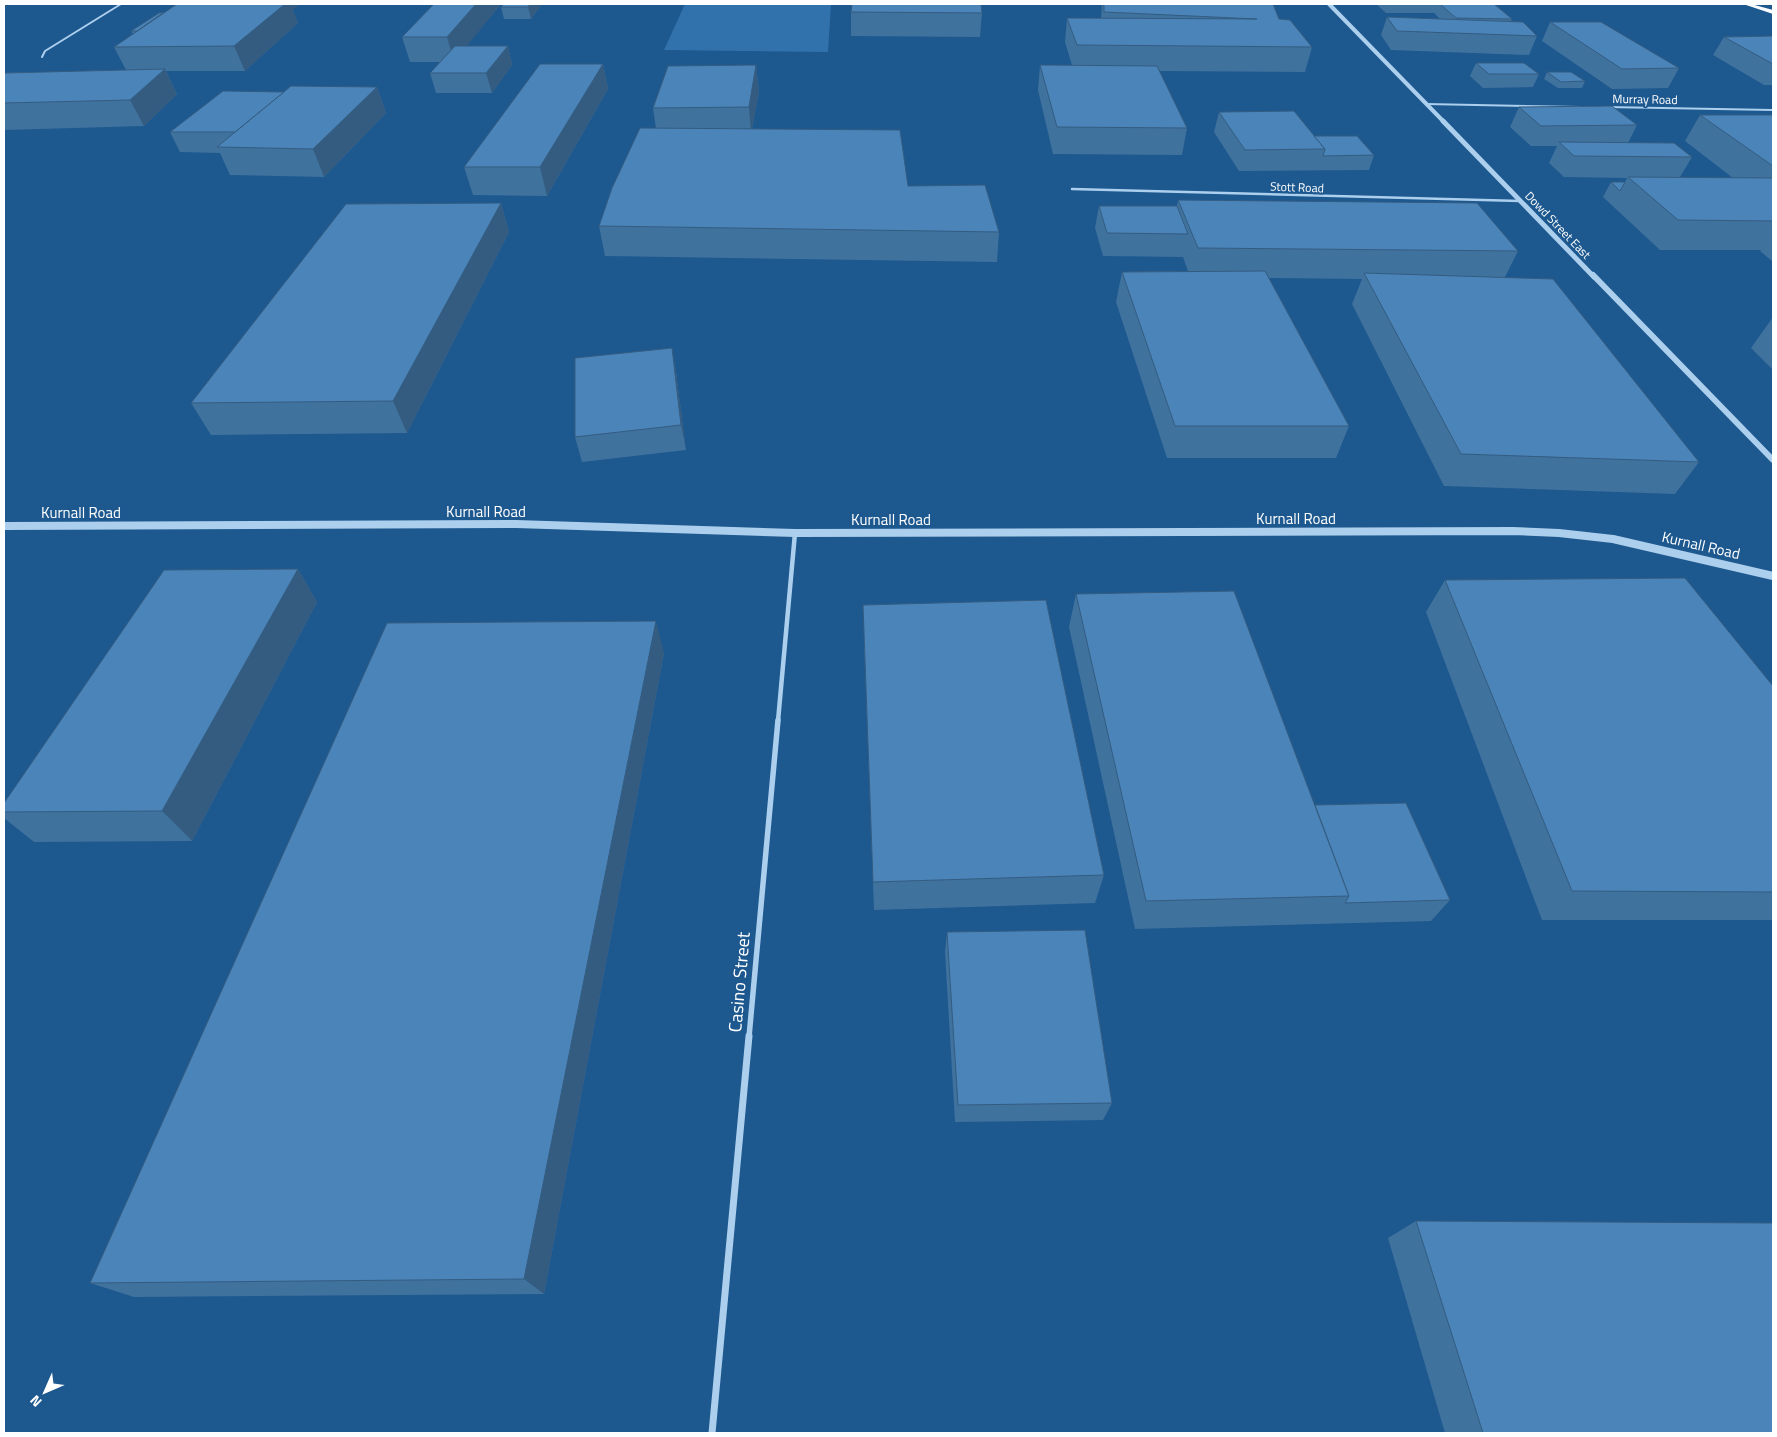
<svg xmlns="http://www.w3.org/2000/svg" width="1777" height="1437" font-family="'Titillium Web',sans-serif">
  <style>
    .green { fill: #3172ad }
    .lines { fill: none; stroke-linecap: round; stroke-linejoin: round }
    .minor-far4 { stroke: #accfed; stroke-width: 2 }
    .minor-far3 { stroke: #accfed; stroke-width: 2.5 }
    .minor-far2 { stroke: #accfed; stroke-width: 4.5 }
    .minor-far1 { stroke: #accfed; stroke-width: 5.5 }
    .minor { stroke: #accfed; stroke-width: 7 }
    .tertiary-far3 { stroke: #accfed; stroke-width: 4 }
    .tertiary-far2 { stroke: #accfed; stroke-width: 5 }
    .tertiary-far1 { stroke: #accfed; stroke-width: 6 }
    .tertiary { stroke: #accfed; stroke-width: 8 }
    .trunk { fill: #f9fcff; fill-rule: evenodd }
    .wall { fill: #40729e }
    .shaded-wall { fill: #345c81 }
    .building { fill: #4a84b8; stroke: #345c81 }
    .labels { text-anchor: middle; dominant-baseline: central; stroke-width: 4; stroke-linejoin: round; paint-order: stroke }
    .far-street-label { font-size: 12px; fill: #fff; stroke: #1d588f }
    .street-label { font-size: 15px; fill: #fff; stroke: #1d588f }
    .near-street-label { font-size: 18px; fill: #fff; stroke: #1d588f }
  </style>
  <rect width="100%" height="100%" fill="#1d588f"/>
  <!-- green -->
  <polygon class="green" points="685,4 831,4 828,52 664,50"/>
  <g class="lines">
    <!-- minor-far4 -->
    <g class="minor-far4">
      <polyline points="42,57 45,51 121,4"/>
      <polyline points="1426,104 1580,107"/>
      <polyline points="1606,107 1773,110"/>
    </g>
    <!-- minor-far3 -->
    <polyline class="minor-far3" points="1072,189 1520,201"/>
    <!-- minor-far2 -->
    <polyline class="minor-far2" points="778,721 795,533"/>
    <!-- minor-far1 -->
    <polyline class="minor-far1" points="749,1037 778,720"/>
    <!-- minor -->
    <polyline class="minor" points="712,1433 749,1036"/>
    <!-- tertiary-far3 -->
    <polyline class="tertiary-far3" points="1329,4 1444,122"/>
    <!-- tertiary-far2 -->
    <polyline class="tertiary-far2" points="1443,121 1594,277"/>
    <!-- tertiary-far1 -->
    <polyline class="tertiary-far1" points="1593,275 1773,460"/>
    <!-- tertiary -->
    <polyline class="tertiary" points="4,526 516,524 795,533 1513,531 1559,533 1613,539 1773,576"/>
    <!-- trunk -->
    <polygon class="trunk" points="1743,4 1751,4 1773,10 1773,14"/>
  </g>
  <!-- wall -->
  <g class="wall">
    <polygon points="434,4 501,4 466,46 508,46 512,65 492,93 436,93 430,73 441,62 410,62 402,37"/>
    <polygon points="542,4 531,19 504,19 501,7"/>
    <polygon points="646,4 669,4 667,5"/>
    <polygon points="1102,4 1273,4 1279,19 1312,47 1305,72 1159,71 1187,128 1182,155 1053,154 1038,90 1040,65 1072,65 1065,42 1067,18 1101,19"/>
    <polygon points="1376,4 1494,4 1512,19 1511,21 1537,36 1529,55 1391,50 1381,35 1387,17 1440,19 1435,14 1435,13 1386,13"/>
    <polygon points="293,10 298,23 245,71 166,71 177,94 144,126 4,130 4,73 126,70 114,47 133,34 131,31 164,12"/>
    <polygon points="851,12 982,13 980,37 851,36"/>
    <polygon points="1550,22 1679,68 1668,88 1612,89 1542,41"/>
    <polygon points="1773,36 1773,85 1764,85 1713,55 1724,37"/>
    <polygon points="1476,63 1539,74 1533,87 1483,88 1470,76"/>
    <polygon points="603,64 608,89 547,196 473,195 464,167"/>
    <polygon points="756,65 759,91 752,129 908,186 999,232 997,262 605,256 599,226 656,129 653,108"/>
    <polygon points="1547,72 1585,81 1582,88 1558,88 1544,79"/>
    <polygon points="377,87 386,113 324,177 230,175 220,153 180,152 170,132 284,92"/>
    <polygon points="1519,107 1637,125 1628,143 1692,157 1680,177 1733,178 1685,141 1700,115 1773,115 1773,262 1760,251 1761,250 1660,250 1603,197 1611,182 1625,182 1627,178 1564,177 1549,163 1557,146 1531,146 1510,127"/>
    <polygon points="1219,112 1314,136 1374,155 1369,170 1239,171 1214,132"/>
    <polygon points="1178,200 1518,251 1505,277 1699,462 1675,494 1444,486 1352,304 1362,279 1269,278 1349,426 1336,458 1167,458 1116,302 1122,272 1188,271 1183,257 1103,256 1095,228 1099,206 1177,206"/>
    <polygon points="501,203 509,232 407,433 211,435 191,403"/>
    <polygon points="1773,317 1773,370 1751,348"/>
    <polygon points="672,348 676,372 686,450 582,462 575,437"/>
    <polygon points="298,569 317,602 192,841 34,842 4,818 4,803"/>
    <polygon points="1445,580 1773,686 1773,920 1542,920 1426,612"/>
    <polygon points="1076,594 1315,805 1450,900 1431,921 1135,929 1069,627"/>
    <polygon points="864,637 1104,875 1095,903 874,910"/>
    <polygon points="664,653 544,1294 134,1297 90,1283"/>
    <polygon points="947,932 1112,1103 1103,1120 955,1122 945,952"/>
    <polygon points="1416,1221 1773,1433 1445,1433 1388,1238"/>
  </g>
  <!-- shaded-wall -->
  <g class="shaded-wall">
    <polygon points="285,4 300,4 293,10 298,23 245,71 234,46"/>
    <polygon points="476,4 501,4 454,62 447,37"/>
    <polygon points="530,4 542,4 531,19 528,7"/>
    <polygon points="508,46 512,65 492,93 486,73"/>
    <polygon points="603,64 608,89 547,196 540,167"/>
    <polygon points="756,65 759,91 751,134 749,107"/>
    <polygon points="165,69 177,94 144,126 130,100"/>
    <polygon points="377,87 386,113 324,177 313,149"/>
    <polygon points="501,203 509,232 407,433 393,401"/>
    <polygon points="672,348 676,372 686,450 681,425"/>
    <polygon points="298,569 317,602 192,841 162,811"/>
    <polygon points="656,621 664,653 544,1294 524,1279"/>
  </g>
  <!-- building -->
  <g class="building">
    <polygon points="177,4 285,4 234,46 114,47"/>
    <polygon points="434,4 476,4 447,37 402,37"/>
    <polygon points="504,4 530,4 528,7 501,7"/>
    <polygon points="852,4 981,4 982,13 851,12"/>
    <polygon points="1104,4 1273,4 1279,19 1290,20 1312,47 1077,45 1067,18 1257,19 1104,12"/>
    <polygon points="1440,4 1494,4 1512,19 1456,18"/>
    <polygon points="164,12 137,31 131,31 159,13"/>
    <polygon points="1387,17 1523,22 1537,36 1397,31"/>
    <polygon points="1550,22 1601,22 1679,68 1622,69"/>
    <polygon points="1773,36 1773,64 1724,37"/>
    <polygon points="455,46 508,46 486,73 430,73"/>
    <polygon points="1476,63 1524,63 1539,74 1489,74"/>
    <polygon points="540,64 603,64 540,167 464,167"/>
    <polygon points="756,65 749,107 653,108 668,66"/>
    <polygon points="1040,65 1157,66 1187,128 1057,127"/>
    <polygon points="165,69 130,100 4,103 4,73"/>
    <polygon points="1547,72 1571,72 1585,81 1561,82"/>
    <polygon points="291,86 377,87 313,149 217,147"/>
    <polygon points="223,91 284,92 235,132 170,132"/>
    <polygon points="1612,106 1637,125 1541,126 1519,107"/>
    <polygon points="1294,111 1325,149 1245,150 1219,112"/>
    <polygon points="1700,115 1773,115 1773,166"/>
    <polygon points="640,128 900,130 908,186 985,185 999,232 599,226 612,188"/>
    <polygon points="1314,136 1357,136 1374,155 1323,156 1325,149"/>
    <polygon points="1559,142 1674,143 1692,157 1574,156"/>
    <polygon points="1628,177 1773,178 1773,221 1678,220"/>
    <polygon points="1611,182 1625,182 1620,191"/>
    <polygon points="1178,200 1477,203 1518,251 1198,248"/>
    <polygon points="501,203 393,401 191,403 346,204"/>
    <polygon points="1099,206 1177,206 1188,234 1107,233"/>
    <polygon points="1265,271 1349,426 1175,426 1122,272"/>
    <polygon points="1364,273 1553,279 1699,462 1461,454"/>
    <polygon points="672,348 681,425 575,437 575,358"/>
    <polygon points="298,569 162,811 4,812 4,803 164,570"/>
    <polygon points="1685,578 1773,686 1773,892 1572,891 1445,580"/>
    <polygon points="1234,591 1349,896 1146,901 1076,594"/>
    <polygon points="1046,600 1104,875 873,882 863,605"/>
    <polygon points="656,621 524,1279 90,1283 387,623"/>
    <polygon points="1406,803 1450,900 1345,903 1349,896 1315,805"/>
    <polygon points="1085,930 1112,1103 958,1105 947,932"/>
    <polygon points="1416,1221 1773,1223 1773,1433 1483,1433"/>
  </g>
  <g class="labels">
    <!-- far-street labels -->
    <g class="far-street-label">
      <text transform="translate(1645 99) rotate(1)">Murray Road</text>
      <text transform="translate(1297 187) rotate(2)">Stott Road</text>
      <text transform="translate(1558 225) rotate(46)">Dowd Street East</text>
    </g>
    <!-- street labels -->
    <g class="street-label">
      <text x="486" y="511">Kurnall Road</text>
      <text x="81" y="512">Kurnall Road</text>
      <text x="1296" y="518">Kurnall Road</text>
      <text x="891" y="519">Kurnall Road</text>
      <text transform="translate(1701 545) rotate(13)">Kurnall Road</text>
    </g>
    <!-- near-street labels -->
    <g class="near-street-label">
      <text transform="translate(739 982) rotate(-85)">Casino Street</text>
    </g>
  </g>
  <!-- border -->
  <rect width="1777" height="1437" fill="none" stroke="#ffffff" stroke-width="10"/>
  <!-- north arrow -->
  <g transform="translate(45 1392) rotate(225)" stroke="#1d588f" stroke-width="4" paint-order="stroke">
  <path d="M0-4L9 19L0 12L-9 19Z" fill="#ffffff"/>
  <text y="-8" font-size="14" font-weight="bold" text-anchor="middle" fill="#ffffff">N</text>
  </g>
</svg>
